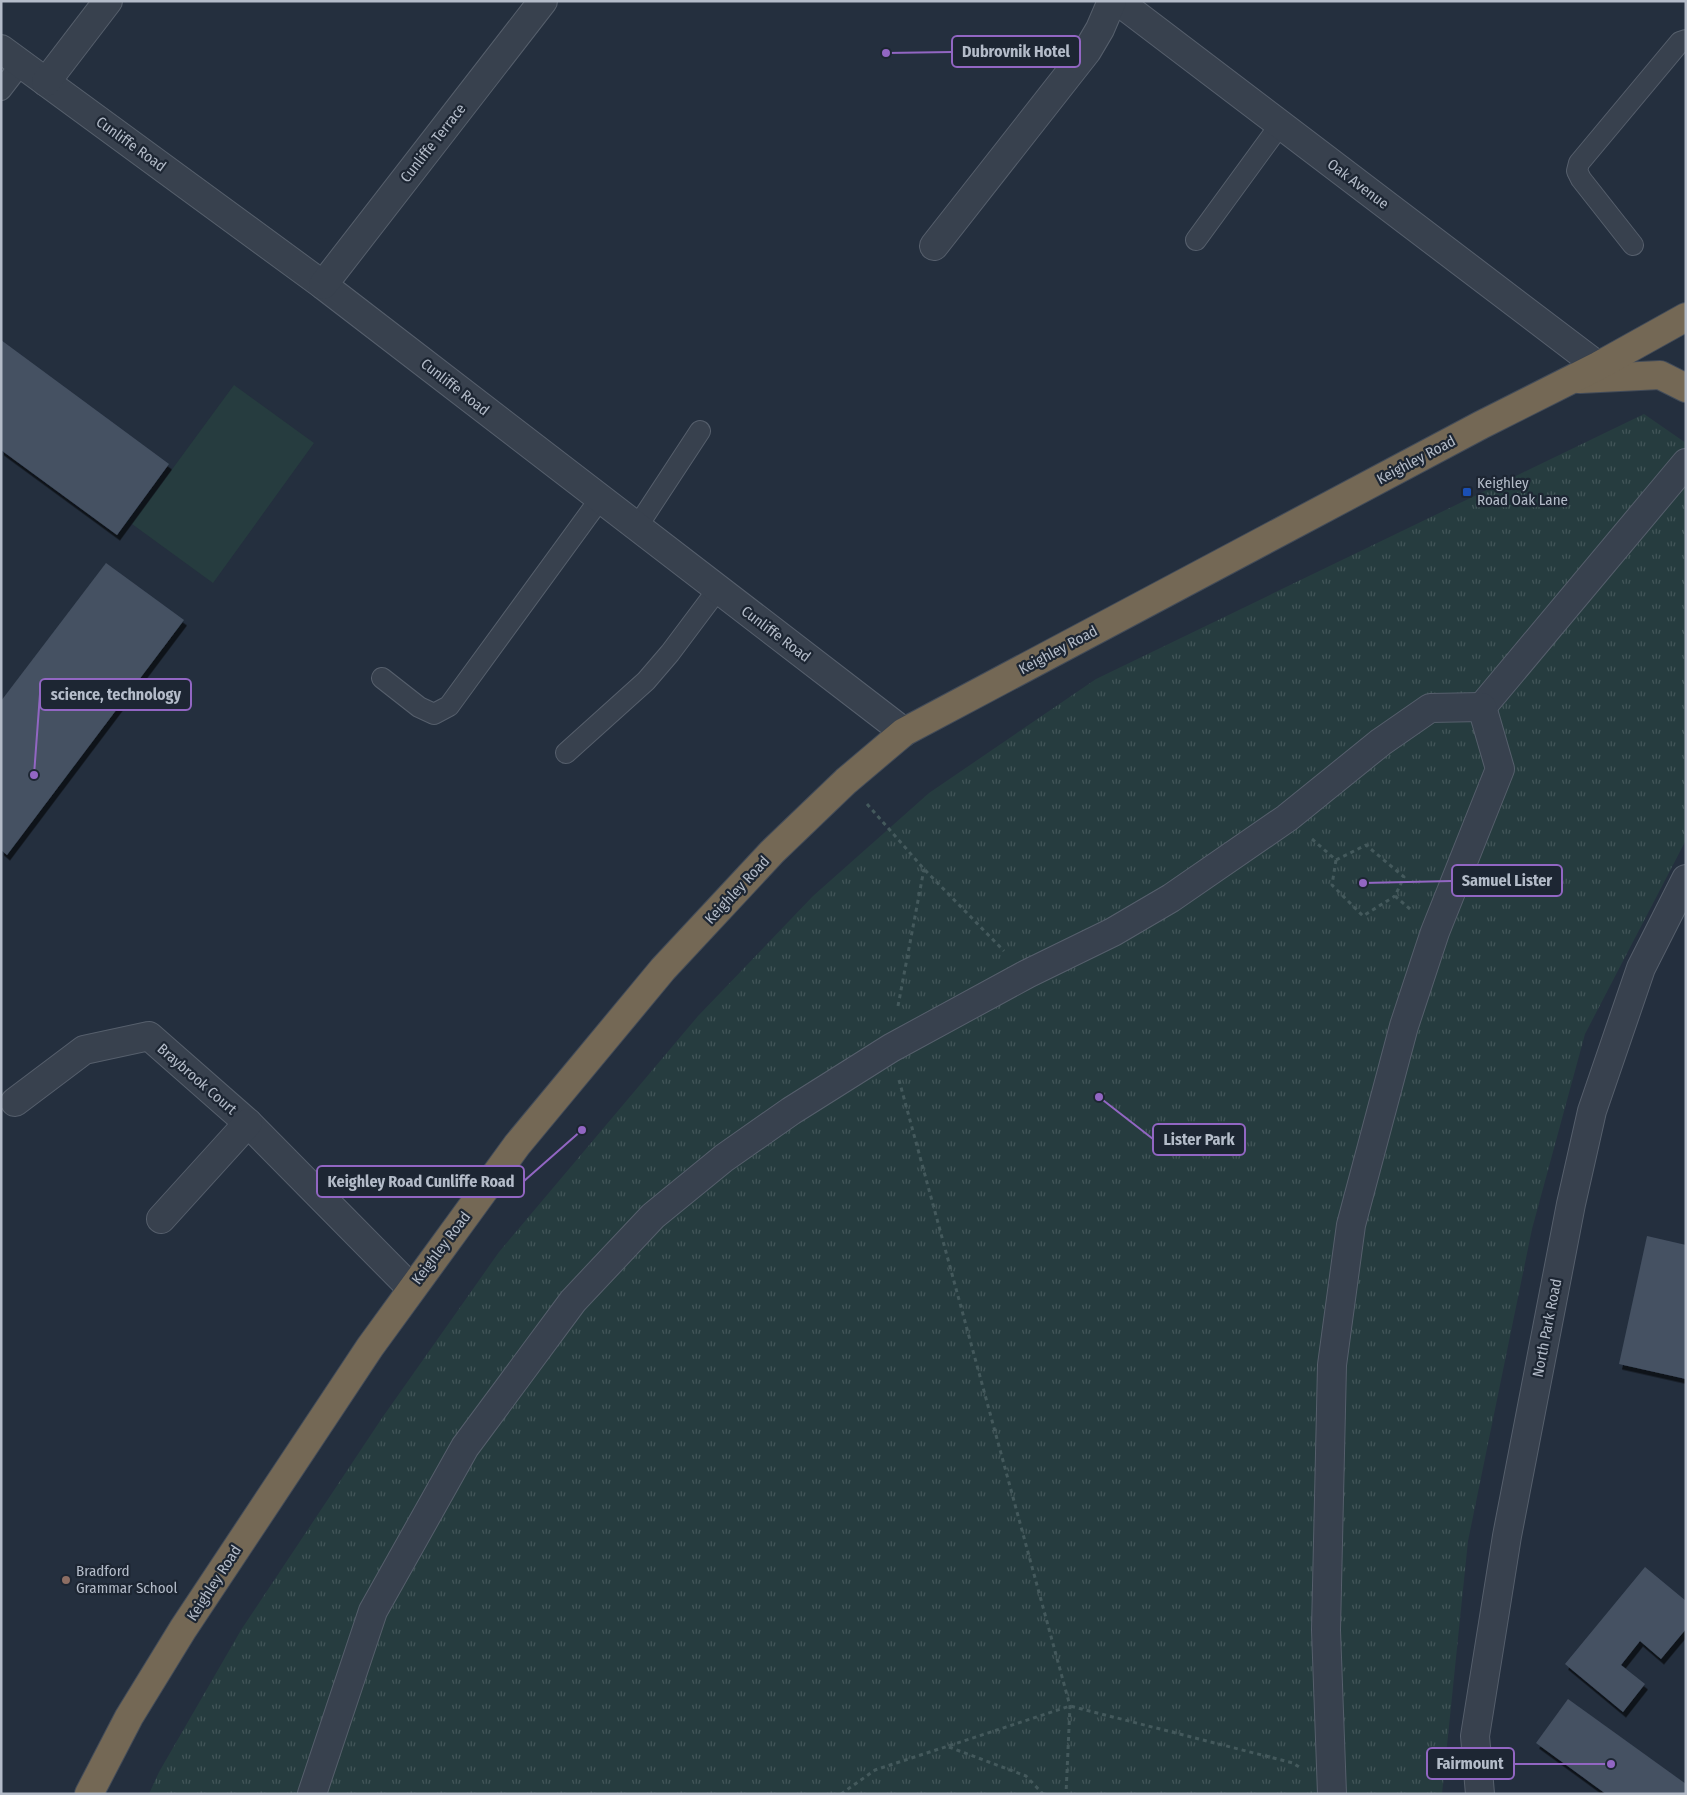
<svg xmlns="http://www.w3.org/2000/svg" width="1687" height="1795" font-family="'Fira Sans Condensed',sans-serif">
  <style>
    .grass { fill: url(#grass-tufts) }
    .garden { fill: #263c3f }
    .building { fill: #455162; filter: url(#shadow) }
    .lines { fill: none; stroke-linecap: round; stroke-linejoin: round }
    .lane-casing { stroke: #565f6c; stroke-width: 22 }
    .street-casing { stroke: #565f6c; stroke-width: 30 }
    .highway-casing { stroke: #434c59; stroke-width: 30 }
    .path { stroke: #44595c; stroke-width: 3; stroke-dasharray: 4 4; stroke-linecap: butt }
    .lane { stroke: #38414e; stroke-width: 20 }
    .street { stroke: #38414e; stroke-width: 28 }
    .highway { stroke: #746855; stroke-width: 28 }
    .transit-dot { fill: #1a4fb4; stroke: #1d2633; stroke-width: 2 }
    .education-dot { fill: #8d6e63; stroke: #1d2633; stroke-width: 2 }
    .labels { text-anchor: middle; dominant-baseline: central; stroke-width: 4.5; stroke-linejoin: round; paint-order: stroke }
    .street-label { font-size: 15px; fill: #b4bcc9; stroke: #1d2633 }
    .poi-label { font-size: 15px; fill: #b4bcc9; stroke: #1d2633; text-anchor: start }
    .leader { fill: none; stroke: #9266c3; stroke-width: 2 }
    .callout-dot { fill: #9266c3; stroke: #1d2633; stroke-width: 2 }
    .callout { fill: #1d2633; stroke: #9266c3; stroke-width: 2 }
    .callout-label { font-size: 16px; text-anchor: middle; font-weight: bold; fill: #b4bcc9 }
  </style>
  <defs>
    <pattern id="grass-tufts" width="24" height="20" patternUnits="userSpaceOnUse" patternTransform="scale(1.25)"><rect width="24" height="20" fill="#263c3f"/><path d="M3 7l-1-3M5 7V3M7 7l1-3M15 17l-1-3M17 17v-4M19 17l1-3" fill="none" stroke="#435659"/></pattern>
    <filter id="shadow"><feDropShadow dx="3" dy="5.5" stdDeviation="0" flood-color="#0009"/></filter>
  </defs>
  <rect width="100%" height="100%" fill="#242f3e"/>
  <!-- grass -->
  <polygon class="grass" points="1644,414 1686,443 1686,840 1585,1034 1532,1229 1468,1541 1442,1794 149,1794 159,1772 241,1630 382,1418 499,1252 698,1016 813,896 929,793 1096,679"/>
  <!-- garden -->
  <polygon class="garden" points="234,385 314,443 213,583 132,524"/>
  <!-- building -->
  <g class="building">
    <polygon points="1,340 169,464 117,535 1,450"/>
    <polygon points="106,563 184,620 7,855 1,850 1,701"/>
    <polygon points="1647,1236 1686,1245 1686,1379 1619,1364"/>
    <polygon points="1645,1567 1686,1601 1686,1629 1661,1659 1640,1641 1621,1665 1645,1684 1623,1712 1565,1664"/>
    <polygon points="1568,1699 1686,1784 1686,1794 1606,1794 1536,1743"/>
  </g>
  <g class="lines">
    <!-- lane casing -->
    <g class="lane-casing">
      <g id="lane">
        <polyline points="1,90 21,64"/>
        <polyline points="1196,240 1280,125"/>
        <polyline points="1633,245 1581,179 1577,171 1579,163 1680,42 1686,40"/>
        <polyline points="637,527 700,431"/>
        <polyline points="382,678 419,707 434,714 449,706 600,499"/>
        <polyline points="566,753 646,681 670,653 718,589"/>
      </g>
    </g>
    <!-- street casing -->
    <g class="street-casing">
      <g id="street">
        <polyline points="1118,1 1598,366"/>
        <polyline points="1,49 323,285 904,732"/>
        <polyline points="46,82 108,1"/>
        <polyline points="934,246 1087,51 1100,29 1112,1"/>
        <polyline points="323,285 543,1"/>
        <polyline points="1482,707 1686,463"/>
        <polyline points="15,1102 84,1050 149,1036 248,1123 411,1288"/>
        <polyline points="161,1219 248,1123"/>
        <polyline points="312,1794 373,1611 465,1447 573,1301 653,1216 724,1158 791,1111 891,1048 1027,974 1113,932 1171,898 1287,818 1381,742 1430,708 1482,707 1500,769 1435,932 1404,1026 1351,1225 1332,1365 1326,1630 1332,1794"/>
        <polyline points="1480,1794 1475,1736 1507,1536 1571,1204 1592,1111 1641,968 1686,879"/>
      </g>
    </g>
    <!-- highway casing -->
    <g class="highway-casing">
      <g id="highway">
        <polyline points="1580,379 1660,375 1686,388"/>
        <polyline points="89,1794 129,1717 183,1629 370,1347 517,1145 663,969 772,852 846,781 904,732 1481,425 1598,366 1686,317"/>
      </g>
    </g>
    <!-- path -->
    <g class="path">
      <polyline points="867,804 924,869 1004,951"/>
      <polyline points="1312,839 1336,860 1366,845 1404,877 1395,896 1410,909"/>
      <polyline points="1336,860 1332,885 1363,916 1395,896"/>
      <polyline points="898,1006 924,869"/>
      <polyline points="899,1080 1070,1706 1066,1794"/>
      <polyline points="949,1747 1026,1776 1043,1794"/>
      <polyline points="841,1794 875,1770 1070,1706 1293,1763 1299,1767"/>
    </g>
    <!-- lane -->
    <use href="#lane" class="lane"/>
    <!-- street -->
    <use href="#street" class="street"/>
    <!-- highway -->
    <use href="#highway" class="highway"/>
  </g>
  <!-- markers -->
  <rect class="transit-dot" x="1462" y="487" width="10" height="10" rx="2.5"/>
  <circle class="education-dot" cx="66" cy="1580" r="5"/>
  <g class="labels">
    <!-- street labels -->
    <g class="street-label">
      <text transform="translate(433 143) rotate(-52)">Cunliffe Terrace</text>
      <text transform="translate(131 144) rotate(36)">Cunliffe Road</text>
      <text transform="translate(1358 184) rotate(37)">Oak Avenue</text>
      <text transform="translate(455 387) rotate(38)">Cunliffe Road</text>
      <text transform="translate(1416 460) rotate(-28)">Keighley Road</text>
      <text transform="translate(776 634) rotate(37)">Cunliffe Road</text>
      <text transform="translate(1058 650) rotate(-28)">Keighley Road</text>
      <text transform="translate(737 890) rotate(-47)">Keighley Road</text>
      <text transform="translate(197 1079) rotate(41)">Braybrook Court</text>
      <text transform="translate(441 1248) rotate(-53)">Keighley Road</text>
      <text transform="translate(1547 1328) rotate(-79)">North Park Road</text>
      <text transform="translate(214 1583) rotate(-57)">Keighley Road</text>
    </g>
    <!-- poi labels -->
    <g class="poi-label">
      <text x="1477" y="483">Keighley<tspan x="1477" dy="17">Road Oak Lane</tspan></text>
      <text x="76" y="1571">Bradford<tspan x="76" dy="17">Grammar School</tspan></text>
    </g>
  </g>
  <!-- callouts -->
  <path class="leader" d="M886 53L952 52M34 775L40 694M1363 883L1452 881M1099 1097L1153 1139M582 1130L524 1181M1611 1764L1514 1764"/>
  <g class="callout-dot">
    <circle cx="886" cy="53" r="5"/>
    <circle cx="34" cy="775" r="5"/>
    <circle cx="1363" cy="883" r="5"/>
    <circle cx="1099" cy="1097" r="5"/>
    <circle cx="582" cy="1130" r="5"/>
    <circle cx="1611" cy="1764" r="5"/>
  </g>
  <g class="callout">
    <rect x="952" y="36" width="128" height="31" rx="5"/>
    <rect x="40" y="679" width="151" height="31" rx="5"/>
    <rect x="1452" y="865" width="110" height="31" rx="5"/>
    <rect x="1153" y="1124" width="92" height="31" rx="5"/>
    <rect x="317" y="1166" width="207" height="31" rx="5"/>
    <rect x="1427" y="1748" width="87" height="31" rx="5"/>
  </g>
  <g class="callout-label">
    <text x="1016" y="57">Dubrovnik Hotel</text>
    <text x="116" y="700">science, technology</text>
    <text x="1507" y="886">Samuel Lister</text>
    <text x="1199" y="1145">Lister Park</text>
    <text x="421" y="1187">Keighley Road Cunliffe Road</text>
    <text x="1470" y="1769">Fairmount</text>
  </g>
  <!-- border -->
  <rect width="1687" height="1795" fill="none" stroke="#b4bcc9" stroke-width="5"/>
</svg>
